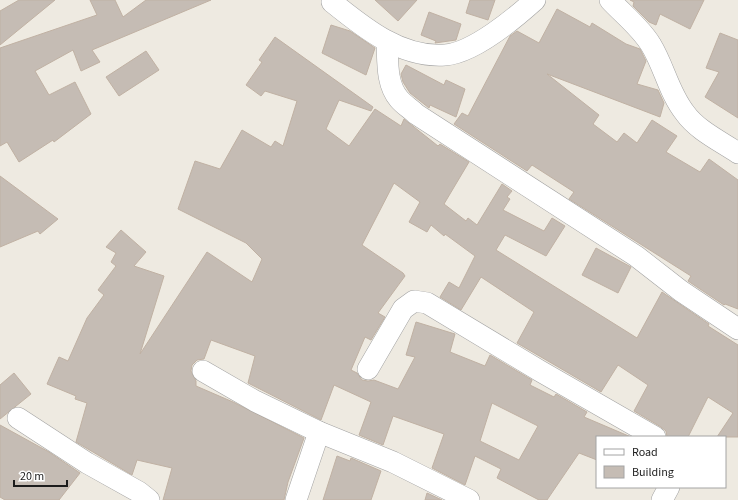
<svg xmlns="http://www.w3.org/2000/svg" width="738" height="500" font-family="'Source Sans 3',sans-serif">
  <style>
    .building { fill: #c5bcb4; stroke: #c0b1a3; fill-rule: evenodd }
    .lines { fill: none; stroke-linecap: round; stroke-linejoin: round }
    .street-casing { stroke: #a3a3a3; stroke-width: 22 }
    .street { stroke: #fff; stroke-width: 21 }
  </style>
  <rect width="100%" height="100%" fill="#eeeae1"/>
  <!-- building -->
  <g class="building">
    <polygon points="19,0 55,0 0,45 0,11"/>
    <polygon points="90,0 115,0 123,17 146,0 211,0 92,50 100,62 81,71 73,50 35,71 49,95 75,82 91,114 54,142 53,140 19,162 7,142 0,146 0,48 97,15"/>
    <polygon points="375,0 417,0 398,21"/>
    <polygon points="470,0 495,0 488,20 466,13"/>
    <polygon points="630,0 704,0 690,29 660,14 656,25 649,22 633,6 634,2"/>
    <polygon points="557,9 590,27 592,23 626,44 640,49 646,61 637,84 658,90 664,103 660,117 547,74 599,115 593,124 617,142 624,133 637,143 652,120 677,136 666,152 700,172 709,159 738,180 738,309 725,304 724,305 688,281 691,276 569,199 574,192 532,165 527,171 454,124 462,113 468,116 510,36 517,31 539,43"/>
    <polygon points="429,12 461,24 456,40 435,43 436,41 421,35"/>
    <polygon points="331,25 350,31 375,48 366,75 322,53"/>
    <polygon points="720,33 738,40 738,118 705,97 719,72 706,68"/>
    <path d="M 275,37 L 373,107 L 371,111 L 339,100 L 326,129 L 349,146 L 375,109 L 401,126 L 404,119 L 438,146 L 440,144 L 469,162 L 444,204 L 466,221 L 468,218 L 477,225 L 502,184 L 512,191 L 507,197 L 510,199 L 503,210 L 544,231 L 552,218 L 565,226 L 546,256 L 505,235 L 496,250 L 637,338 L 662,292 L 709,324 L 708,326 L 738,345 L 738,437 L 717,437 L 733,413 L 708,397 L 688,437 L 667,437 L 666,431 L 661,427 L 634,411 L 648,385 L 618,365 L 601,392 L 517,343 L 534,312 L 481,277 L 461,310 L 440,297 L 449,282 L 459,288 L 475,256 L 445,234 L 444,236 L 431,225 L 427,232 L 409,222 L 420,202 L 394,183 L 362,245 L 403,273 L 405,276 L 378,313 L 385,317 L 371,340 L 365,337 L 351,370 L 357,373 L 362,380 L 368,381 L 374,380 L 398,389 L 415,357 L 406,355 L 416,322 L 455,334 L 450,352 L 485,366 L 490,355 L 532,380 L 530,385 L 554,397 L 556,394 L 587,412 L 584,417 L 631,437 L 597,437 L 597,460 L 579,453 L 547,500 L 539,500 L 497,478 L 501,469 L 475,456 L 465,485 L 432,468 L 444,434 L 393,416 L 383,445 L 359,435 L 371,402 L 334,385 L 321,420 L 248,383 L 255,356 L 211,340 L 204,359 L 197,360 L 192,365 L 191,371 L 196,381 L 196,386 L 233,402 L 304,438 L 288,482 L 284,500 L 163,500 L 172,468 L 137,460 L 132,475 L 76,442 L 87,403 L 75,399 L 76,396 L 47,384 L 59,357 L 68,361 L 87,318 L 104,295 L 98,290 L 116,266 L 111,262 L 116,253 L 106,247 L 121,230 L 146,252 L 134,266 L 164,276 L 140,354 L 207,252 L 252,282 L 262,259 L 246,243 L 178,209 L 195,161 L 220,169 L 242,130 L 271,147 L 275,141 L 283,146 L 297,101 L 265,91 L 261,96 L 246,85 L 262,62 L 259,60 ZM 492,403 L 538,426 L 519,460 L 480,441 Z"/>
    <polygon points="146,51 159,70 119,96 106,77"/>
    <polygon points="406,65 444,85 446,80 465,89 456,117 430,105 429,108 410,93 403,82 401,74"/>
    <polygon points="0,176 58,219 40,234 38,231 0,247"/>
    <polygon points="596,248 631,267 618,293 582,275"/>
    <polygon points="14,373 31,394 0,419 0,385"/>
    <polygon points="0,425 49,452 80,473 59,500 5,500 0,497"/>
    <polygon points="337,456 350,461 351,458 381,471 371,500 323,500"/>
    <polygon points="427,493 442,500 425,500"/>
  </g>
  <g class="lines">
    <!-- street casing -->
    <g class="street-casing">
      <g id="street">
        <path d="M 610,0 C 623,14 641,28 651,45 C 664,66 669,93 685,113 C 697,130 720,141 738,153"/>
        <path d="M 332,2 C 364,28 401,58 445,55 C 473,53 515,18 535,0"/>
        <path d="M 387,42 C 388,61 386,84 399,99 C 404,105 411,109 416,114 L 636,256 L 681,291 L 738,329"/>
        <polyline points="368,369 403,309 414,301 427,303 540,371 655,437"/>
        <polyline points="203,371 255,401 319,432 393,462 469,500"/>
        <polyline points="18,418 87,463 139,492 149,500"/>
        <polyline points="296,500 319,432"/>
        <polyline points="662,500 669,487"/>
      </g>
    </g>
    <!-- street -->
    <use href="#street" class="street"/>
  </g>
  <!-- legend -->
  <rect x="596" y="436" width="130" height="52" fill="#ffffff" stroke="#a4a4a4"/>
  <rect x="604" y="449" width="20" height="6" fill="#ffffff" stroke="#a4a4a4"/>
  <text x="632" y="456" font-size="12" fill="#1c1c1c">Road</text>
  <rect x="604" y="466" width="20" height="12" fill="#c5bcb4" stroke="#a4a4a4"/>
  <text x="632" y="476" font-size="12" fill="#1c1c1c">Building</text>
  <!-- scale -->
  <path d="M14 480v6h53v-6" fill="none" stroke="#1c1c1c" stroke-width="2"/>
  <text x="20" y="480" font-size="12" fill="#1c1c1c" stroke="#ffffff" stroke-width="3" paint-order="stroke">20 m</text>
</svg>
